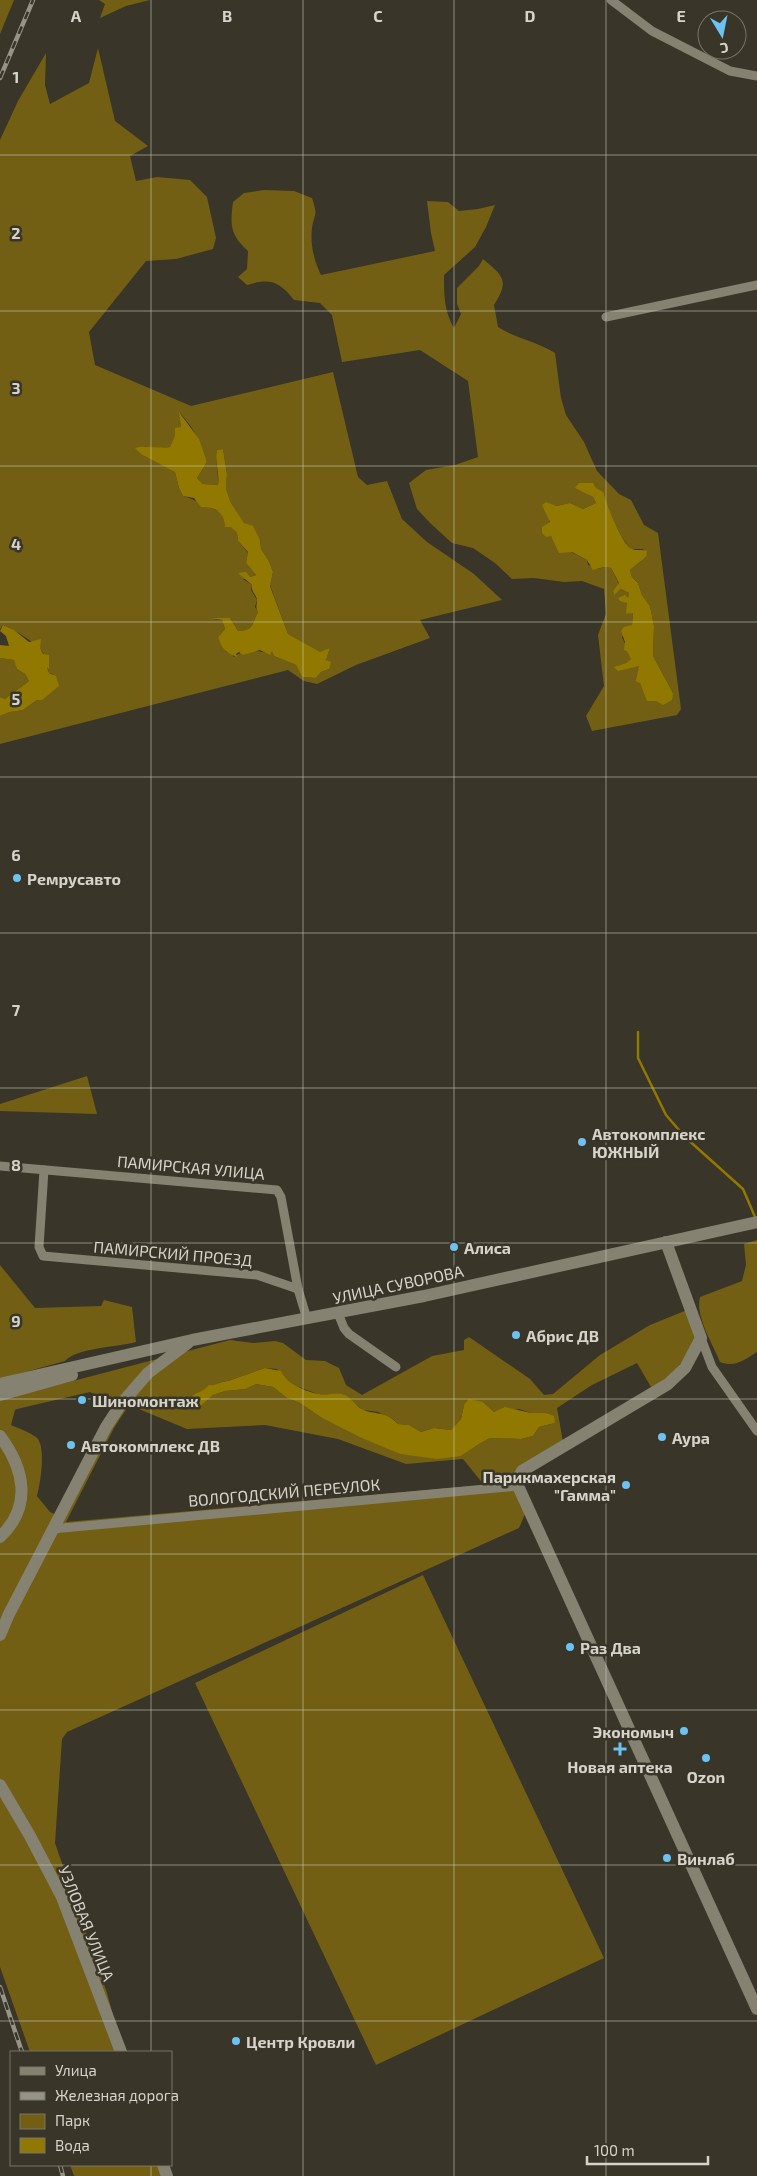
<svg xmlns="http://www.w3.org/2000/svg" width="757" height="2176" font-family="'Exo 2',sans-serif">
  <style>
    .green { fill: #725f14; fill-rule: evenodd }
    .water { fill: #917800 }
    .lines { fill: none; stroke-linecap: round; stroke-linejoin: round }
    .stream { stroke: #917800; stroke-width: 2.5 }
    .street { stroke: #868272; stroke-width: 9 }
    .secondary { stroke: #868272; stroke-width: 12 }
    .rail-casing { stroke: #969389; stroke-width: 4.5 }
    .rail { stroke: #393528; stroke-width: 2.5; stroke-dasharray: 8; stroke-linecap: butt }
    .grid { fill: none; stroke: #d6d3cb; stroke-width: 1; stroke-opacity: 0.55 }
    .poi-dot { fill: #6cc3f2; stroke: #393528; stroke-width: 2 }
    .labels { text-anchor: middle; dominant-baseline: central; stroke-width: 5; stroke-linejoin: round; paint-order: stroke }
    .poi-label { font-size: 16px; font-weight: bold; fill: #d6d3cb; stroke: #393528; text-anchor: start }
    .street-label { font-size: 16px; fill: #d6d3cb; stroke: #393528 }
    .grid-label { font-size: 16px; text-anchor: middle; font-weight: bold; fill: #d6d3cb; stroke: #393528; stroke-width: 5; stroke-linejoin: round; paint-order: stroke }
  </style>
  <rect width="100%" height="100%" fill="#393528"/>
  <!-- green -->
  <g class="green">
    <polygon points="0,0 14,0 0,34"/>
    <polygon points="99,0 150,0 126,6 100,18 105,4"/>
    <path d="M 98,48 L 115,121 L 148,146 L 130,156 L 136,181 L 157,177 L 190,180 L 207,197 L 216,238 L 213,249 L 176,259 L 146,261 L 89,332 L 95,365 L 191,406 L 333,372 L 358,477 L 367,485 L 387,481 L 402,519 L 427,542 L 474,574 L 502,600 L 420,620 L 430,638 L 356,665 L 317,684 L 304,681 L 288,670 L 0,744 L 0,716 L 10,712 L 23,710 L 37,700 L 42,700 L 53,674 L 49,673 C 47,667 46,659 43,653 C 39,644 13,629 3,625 L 0,629 L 0,140 L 18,101 L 46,53 L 45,85 L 50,104 L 89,83 ZM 180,413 C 197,432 198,440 207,462 L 197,478 L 203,484 L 218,485 C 219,473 214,462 217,450 L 223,449 L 227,474 L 226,489 L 231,503 L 244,524 L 260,540 L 261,549 L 269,561 L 273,572 L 270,585 L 288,634 L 320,653 L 330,648 L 326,660 L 329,669 L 321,672 L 316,678 L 302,677 L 296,665 L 274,656 L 272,650 L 270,654 C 261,650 242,649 234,657 L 231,653 L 226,652 L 218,637 L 225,629 L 222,620 L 213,619 L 230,618 L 238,631 C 255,630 251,625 258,612 L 255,607 L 257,600 L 251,590 L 252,585 L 243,579 L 256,575 L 246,563 L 248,553 L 238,541 L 237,533 C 231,527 228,520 223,514 C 221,512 187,496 183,496 L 179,488 L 175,472 L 144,446 L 154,449 L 170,447 L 181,428 Z"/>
    <path d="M 264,190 L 294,191 L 312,198 C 318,217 315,211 312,228 C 310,244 314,261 321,275 L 435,251 L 431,233 L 427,201 L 448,202 L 459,211 L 478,209 L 495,205 L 486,227 L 475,247 L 444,275 C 444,295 444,311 454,328 L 461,314 L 457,304 L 457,288 L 479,266 L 483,259 C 503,276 510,280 494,305 L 498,327 C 517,339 536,341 555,353 L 561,398 L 566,415 L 584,442 L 597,471 L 619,494 L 631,500 L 644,525 L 658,533 L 681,709 L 677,715 L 592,731 L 586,716 L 604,686 L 598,635 L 606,614 L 604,589 L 582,581 L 564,582 L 534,578 L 512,579 L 495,563 L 473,548 L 452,543 L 430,523 L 417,509 L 409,483 L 426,470 L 455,465 L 478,457 L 468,381 L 420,350 L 342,362 L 332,315 L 320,303 L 294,300 C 279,281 270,278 247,285 L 238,277 L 247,269 L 248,251 C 230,234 230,226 233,202 L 244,193 ZM 584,492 L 604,493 C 607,508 620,538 631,549 L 643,549 L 646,557 L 630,570 L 632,577 L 638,583 L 642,595 L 650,606 L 654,626 L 653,656 L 673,693 L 647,697 L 640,683 L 639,666 L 615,667 L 626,663 L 632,659 L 622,637 L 632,625 L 633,612 L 627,614 L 629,593 L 621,589 L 614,594 L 613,591 L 619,584 L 611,568 L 604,567 L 598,569 L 588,565 L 587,560 L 571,552 L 563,551 L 551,536 L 549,518 L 556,506 L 570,503 L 583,509 L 596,503 L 593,497 Z"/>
    <polygon points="0,658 15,660 17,669 25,674 29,681 5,699 0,697"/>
    <polygon points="87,1076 97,1114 0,1111 0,1104"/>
    <path d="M 757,1240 L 757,1352 C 744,1360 735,1368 720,1362 C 713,1344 695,1317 700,1297 L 742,1281 L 746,1265 L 744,1244 Z"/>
    <path d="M 0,1265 L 35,1308 L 101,1306 L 104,1300 L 132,1307 L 136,1342 C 118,1347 76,1348 65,1361 L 0,1379 Z"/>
    <path d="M 687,1310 L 696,1336 C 685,1359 675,1377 651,1387 L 637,1363 L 592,1385 L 557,1408 L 563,1442 L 515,1475 L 512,1483 L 525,1514 L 519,1528 L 67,1732 L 62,1739 L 55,1843 L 107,1993 L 123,2052 L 30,2052 L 0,1967 L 0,1400 L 230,1340 L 253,1343 L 275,1341 L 283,1343 L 306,1360 L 325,1361 L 339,1368 L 346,1385 L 362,1395 L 432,1356 L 464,1350 L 464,1340 L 469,1337 L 530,1379 L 544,1395 L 553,1394 L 600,1355 L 650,1325 ZM 265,1368 L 277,1369 L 283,1377 L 296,1386 L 318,1394 L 343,1394 L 363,1410 L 378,1412 L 393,1419 L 398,1424 L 409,1425 L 421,1432 L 434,1428 L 451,1430 L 461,1419 L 464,1405 L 483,1402 L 494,1412 L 519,1409 L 531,1413 L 546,1413 L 555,1423 L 539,1427 L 533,1436 L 521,1439 L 490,1438 L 479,1444 L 461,1456 L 400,1454 L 322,1418 L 300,1403 L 287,1398 L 273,1387 L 256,1384 L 246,1389 L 225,1391 L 213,1395 L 202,1405 L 197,1406 L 194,1403 L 209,1386 C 217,1386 221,1381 228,1381 ZM 90,1392 L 119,1406 L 59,1516 L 50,1512 L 37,1496 C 40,1484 47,1446 36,1437 C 29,1432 18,1428 11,1425 L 15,1410 L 17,1409 ZM 129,1405 L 187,1429 L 265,1425 L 338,1439 L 406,1464 L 463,1459 L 484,1485 L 66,1522 L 114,1428 Z"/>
    <polygon points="423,1575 604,1958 376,2065 195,1683"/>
    <polygon points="70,2165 157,2165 162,2176 74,2176"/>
  </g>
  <!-- water -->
  <g class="water">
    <path d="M 179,412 L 199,439 L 207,462 L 197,478 L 203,484 L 218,485 C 220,473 214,462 217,450 L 223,449 L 227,474 L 226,489 L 231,503 L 244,523 L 253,526 L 260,540 L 261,549 L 269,561 L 273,572 L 270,586 L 288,634 L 320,652 L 330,648 L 326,660 L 331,662 L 329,669 L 321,672 L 316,678 L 302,677 L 296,665 L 274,656 L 272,651 L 270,655 L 260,650 L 243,655 L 239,652 L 236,654 L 237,657 C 225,652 223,650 218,637 L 225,629 L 222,620 L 211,618 L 230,618 L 238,631 C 255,630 251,625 258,612 C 255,607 257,606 257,600 C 256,594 251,592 252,585 L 238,573 L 246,572 L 250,577 L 256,575 L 246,563 L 248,552 L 238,541 L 237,533 L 231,527 L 225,527 C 225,513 215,506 201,507 L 194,498 L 183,496 L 179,488 L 175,472 L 141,454 L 135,448 C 147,445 157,449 170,447 L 175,436 L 175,428 L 181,427 Z"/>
    <path d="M 579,483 L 593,483 L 596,488 L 604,493 C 606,503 622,545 632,549 C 637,551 642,549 647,551 L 646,557 L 630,570 L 632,577 L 638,583 L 642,595 L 650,606 L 654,626 L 653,656 L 673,693 L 672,700 L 663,705 L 656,701 L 647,701 L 640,683 L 636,681 L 639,666 L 618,671 L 614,667 L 626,663 L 631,659 L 627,651 L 624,650 L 625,642 L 621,631 L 624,627 L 632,625 L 633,613 L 626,614 L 627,603 L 620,601 L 618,598 L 625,595 L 628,598 L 629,593 L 621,589 L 614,595 L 613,591 L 619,583 L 611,568 L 604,567 L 593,570 L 587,560 L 572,552 L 559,553 L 551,536 L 546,537 L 542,533 L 542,527 L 550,522 L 542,505 L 546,502 L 556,506 L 570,503 L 583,509 L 596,503 L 593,497 L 575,488 Z"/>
    <polygon points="3,625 14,630 29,642 41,639 40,648 43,654 49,655 49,669 47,667 49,673 56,676 59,686 42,700 37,700 23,710 10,712 0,716 0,697 5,699 29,681 25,674 17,669 14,660 0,658 0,645 9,646 6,636 0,631"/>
    <path d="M 265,1368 L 281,1371 C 285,1383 307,1392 319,1394 C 326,1395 335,1393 342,1394 C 348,1395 355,1404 360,1408 C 372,1416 384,1409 398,1424 L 409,1425 L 421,1432 L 434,1428 L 451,1430 L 461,1419 L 464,1405 L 469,1399 L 483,1402 L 494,1412 L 505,1407 L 531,1413 L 546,1413 L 554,1416 L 555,1423 L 539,1427 L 533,1436 L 521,1439 L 490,1438 L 479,1444 L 461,1456 L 437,1459 L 400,1454 L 362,1438 L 322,1418 L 300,1403 L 287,1398 L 273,1387 L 256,1384 L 246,1389 L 225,1391 L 213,1395 L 202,1405 L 197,1406 L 191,1403 L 191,1397 C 198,1392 204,1391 209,1385 C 217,1386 221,1381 228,1381 Z"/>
  </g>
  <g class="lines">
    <!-- stream -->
    <polyline class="stream" points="638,1032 638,1058 666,1115 685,1137 743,1189 756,1219"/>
    <!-- street -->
    <g class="street">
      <polyline points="611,0 652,31 730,71 757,76"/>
      <polyline points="606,317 757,285"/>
      <polyline points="0,1166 277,1190 281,1197 298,1289 307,1319"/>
      <polyline points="44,1170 39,1247 43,1256 257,1275 298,1289"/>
      <polyline points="338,1313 344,1328 349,1334 396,1367"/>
      <polyline points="701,1338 712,1367 757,1431"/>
      <polyline points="52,1529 518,1486"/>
    </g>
    <!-- secondary -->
    <g class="secondary">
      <polyline points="666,1242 701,1338 685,1368 668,1384 522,1471 519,1476 518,1486 757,2009"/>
      <polyline points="0,1384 192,1340 424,1296 757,1222"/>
      <polyline points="0,1395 72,1375"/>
      <path d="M 0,1436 C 24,1468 33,1506 0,1537"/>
      <polyline points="0,1635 9,1614 106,1427 121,1404 148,1373 188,1343"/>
      <polyline points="0,1785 30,1836 62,1897 121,2052"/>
      <polyline points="163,2165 167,2176"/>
    </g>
    <!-- rail casing -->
    <g class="rail-casing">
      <g id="rail">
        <polyline points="0,78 33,0"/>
        <polyline points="0,1987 22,2052"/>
        <polyline points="60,2165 63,2176"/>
      </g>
    </g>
    <!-- rail -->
    <use href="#rail" class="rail"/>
  </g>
  <!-- grid -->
  <path class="grid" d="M 151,0 L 151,2052M 303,0 L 303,2176M 454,0 L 454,2176M 606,0 L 606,2176M 0,155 L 757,155M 0,311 L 757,311M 0,466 L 757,466M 0,622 L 757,622M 0,777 L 757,777M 0,933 L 757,933M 0,1088 L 757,1088M 0,1243 L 757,1243M 0,1399 L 757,1399M 0,1554 L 757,1554M 0,1710 L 757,1710M 0,1865 L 757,1865M 0,2021 L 757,2021M 151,2165 L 151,2176"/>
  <!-- markers -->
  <g class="poi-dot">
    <circle cx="17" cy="878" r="5"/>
    <circle cx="582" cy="1142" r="5"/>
    <circle cx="454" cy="1247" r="5"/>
    <circle cx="516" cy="1335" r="5"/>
    <circle cx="82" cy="1400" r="5"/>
    <circle cx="662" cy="1437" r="5"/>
    <circle cx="71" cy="1445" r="5"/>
    <circle cx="626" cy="1485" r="5"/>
    <circle cx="570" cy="1647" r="5"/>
    <circle cx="684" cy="1731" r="5"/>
    <path d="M617.5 1741.5h5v5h5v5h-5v5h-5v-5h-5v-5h5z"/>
    <circle cx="706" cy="1758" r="5"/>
    <circle cx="667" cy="1858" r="5"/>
    <circle cx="236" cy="2041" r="5"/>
  </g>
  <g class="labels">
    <!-- poi labels -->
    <g class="poi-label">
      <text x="27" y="878">Ремрусавто</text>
      <text x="592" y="1133">Автокомплекс<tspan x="592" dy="18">ЮЖНЫЙ</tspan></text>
      <text x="464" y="1247">Алиса</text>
      <text x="526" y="1335">Абрис ДВ</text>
      <text x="92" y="1400">Шиномонтаж</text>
      <text x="672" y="1437">Аура</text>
      <text x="81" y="1445">Автокомплекс ДВ</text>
      <text x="616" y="1476" text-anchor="end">Парикмахерская<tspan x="616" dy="18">"Гамма"</tspan></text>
      <text x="580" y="1647">Раз Два</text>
      <text x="674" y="1731" text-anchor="end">Экономыч</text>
      <text x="620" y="1766" text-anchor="middle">Новая аптека</text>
      <text x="706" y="1776" text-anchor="middle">Ozon</text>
      <text x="677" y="1858">Винлаб</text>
      <text x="246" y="2041">Центр Кровли</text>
    </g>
    <!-- street labels -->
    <g class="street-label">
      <text transform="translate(191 1167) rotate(5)">ПАМИРСКАЯ УЛИЦА</text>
      <text transform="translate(173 1253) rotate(5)">ПАМИРСКИЙ ПРОЕЗД</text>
      <text transform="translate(398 1284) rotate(-12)">УЛИЦА СУВОРОВА</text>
      <text transform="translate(284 1492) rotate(-5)">ВОЛОГОДСКИЙ ПЕРЕУЛОК</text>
      <text transform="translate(87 1923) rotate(68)">УЗЛОВАЯ УЛИЦА</text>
    </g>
  </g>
  <g class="grid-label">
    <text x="76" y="22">A</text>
    <text x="227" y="22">B</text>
    <text x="378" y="22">C</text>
    <text x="530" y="22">D</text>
    <text x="681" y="22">E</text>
    <text x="16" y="83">1</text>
    <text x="16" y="239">2</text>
    <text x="16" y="394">3</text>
    <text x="16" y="550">4</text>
    <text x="16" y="705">5</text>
    <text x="16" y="861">6</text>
    <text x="16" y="1016">7</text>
    <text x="16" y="1171">8</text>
    <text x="16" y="1327">9</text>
  </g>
  <!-- legend -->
  <rect x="10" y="2051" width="162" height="115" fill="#393528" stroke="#787469"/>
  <rect x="20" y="2067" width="25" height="8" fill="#868272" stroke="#787469"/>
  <text x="55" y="2076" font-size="15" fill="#d6d3cb">Улица</text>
  <rect x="20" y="2092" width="25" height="8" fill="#969389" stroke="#787469"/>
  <text x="55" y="2101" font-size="15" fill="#d6d3cb">Железная дорога</text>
  <rect x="20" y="2114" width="25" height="15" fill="#725f14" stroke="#787469"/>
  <text x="55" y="2126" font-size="15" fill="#d6d3cb">Парк</text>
  <rect x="20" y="2138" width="25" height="15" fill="#917800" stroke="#787469"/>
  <text x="55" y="2151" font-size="15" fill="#d6d3cb">Вода</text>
  <!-- north arrow -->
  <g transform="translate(722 35) rotate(170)"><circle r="24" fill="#393528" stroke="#787469"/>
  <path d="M0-4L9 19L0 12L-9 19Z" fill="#6cc3f2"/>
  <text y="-8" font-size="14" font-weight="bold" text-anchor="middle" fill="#d6d3cb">С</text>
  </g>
  <!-- scale -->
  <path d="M587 2156v8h121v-8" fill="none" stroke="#d6d3cb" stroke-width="2.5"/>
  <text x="594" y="2156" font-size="15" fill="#d6d3cb" stroke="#393528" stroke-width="4" paint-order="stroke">100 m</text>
</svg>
